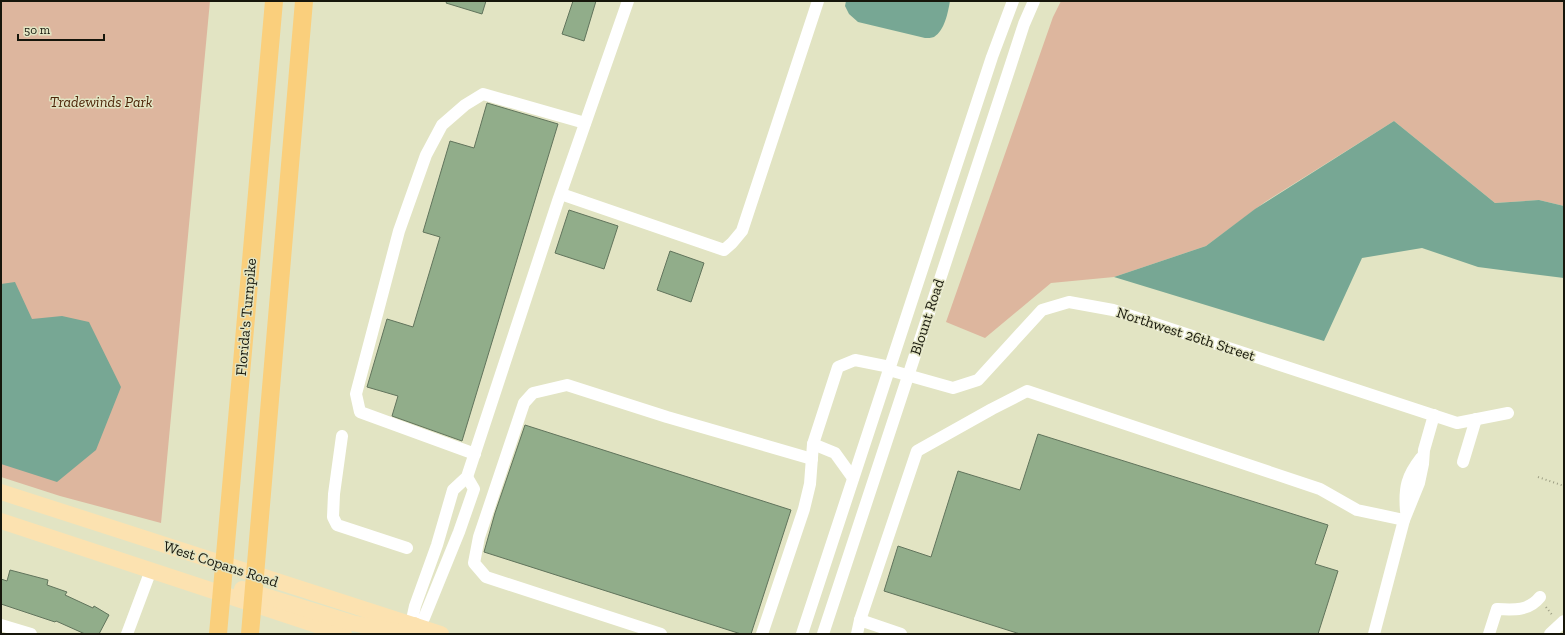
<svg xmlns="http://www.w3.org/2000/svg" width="1565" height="635" font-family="'Zilla Slab',serif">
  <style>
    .green { fill: #ddb69e }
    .water { fill: #77a794 }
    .building { fill: #91ad8a; stroke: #61745c }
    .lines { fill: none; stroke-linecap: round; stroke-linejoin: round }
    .path { stroke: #9d9e84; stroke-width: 2; stroke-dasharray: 1 3; stroke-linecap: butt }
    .minor { stroke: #fff; stroke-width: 12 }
    .major { stroke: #fce2b0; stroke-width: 16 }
    .highway { stroke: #facf7c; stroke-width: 18 }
    .labels { text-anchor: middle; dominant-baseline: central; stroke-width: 3; stroke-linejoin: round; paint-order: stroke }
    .park-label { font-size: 15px; font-style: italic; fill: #4c2508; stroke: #e2e4c3 }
    .street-label { font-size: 15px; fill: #16160b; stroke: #e2e4c3 }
  </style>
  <rect width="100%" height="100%" fill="#e2e4c3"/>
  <!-- green -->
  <g class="green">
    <polygon points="1,1 210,1 161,523 60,496 1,477"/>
    <polygon points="1061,1 1564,1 1564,206 1539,200 1495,203 1394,121 1265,202 1206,246 1114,277 1051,283 985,338 946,322 1053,17"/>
  </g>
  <!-- water -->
  <g class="water">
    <path d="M 846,1 L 950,1 C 948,12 945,30 934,37 C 932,38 927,38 925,38 L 858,22 L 849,14 L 845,6 Z"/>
    <polygon points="1394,121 1495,203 1539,200 1564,206 1564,278 1478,267 1422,248 1362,258 1324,341 1114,277 1206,246 1255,209"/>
    <polygon points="15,282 32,319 62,316 89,322 121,387 96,450 57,482 1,464 1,284"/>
  </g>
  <!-- building -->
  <g class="building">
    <polygon points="447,1 486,1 482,14 446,3"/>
    <polygon points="573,1 596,1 584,41 562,34"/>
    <polygon points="487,103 558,124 462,441 392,416 398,396 367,387 387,319 413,327 440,237 423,232 450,141 474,148"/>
    <polygon points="569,210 618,226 604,269 555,253"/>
    <polygon points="670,251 704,263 691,302 657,290"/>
    <polygon points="525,425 791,510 751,634 741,634 484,552 495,513"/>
    <polygon points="1038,434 1328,525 1315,564 1338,571 1318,634 1020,634 884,591 898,546 931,557 958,471 1020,490"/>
    <polygon points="10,570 48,580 47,585 67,592 65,595 93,608 94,606 109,615 99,634 85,634 56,621 55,622 1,604 1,579 7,581"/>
  </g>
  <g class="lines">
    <!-- path -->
    <g class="path">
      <polyline points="1538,477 1564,486"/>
      <polyline points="1546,607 1553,616"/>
    </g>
    <!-- minor -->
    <g class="minor">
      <polyline points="561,194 724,250 732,243 742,231 818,1"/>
      <polyline points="889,370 953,388 978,380 1042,310 1069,302 1113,310 1457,423 1508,413"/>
      <polyline points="342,436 334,494 333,517 337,525 407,548"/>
      <polyline points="813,444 835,453 853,478"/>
      <polyline points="475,454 360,412 356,394 399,231 426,155 442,125 465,105 483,94 585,123"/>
      <polyline points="1463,462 1476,419"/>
      <path d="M 1406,511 C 1404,487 1407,476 1421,458"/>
      <polyline points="860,620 917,451 992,409 1027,391 1320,489 1357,510 1404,520"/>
      <polyline points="1,625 31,634"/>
      <polyline points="414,625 413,615 415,606 437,545 453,490 467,477 558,201 628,1"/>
      <polyline points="414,625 424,618 459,532 474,489 467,477"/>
      <polyline points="127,634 151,570"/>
      <polyline points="661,634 486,577 474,563 479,537 524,403 533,393 567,385 667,417 812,459"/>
      <polyline points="762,634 804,509 810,484 813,444 838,367 855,360 890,367"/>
      <polyline points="802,634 992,57 1013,1"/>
      <polyline points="823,634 1011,64 1024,24 1034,1"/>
      <polyline points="857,634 860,620 901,634"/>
      <polyline points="1374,634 1404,520 1419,483 1423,464 1424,450 1434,415"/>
      <path d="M 1489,634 L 1497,609 C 1514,610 1529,611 1540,597"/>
      <polyline points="1550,634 1564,621"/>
    </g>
    <!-- major -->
    <g class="major">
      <polyline points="1,492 441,634"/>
      <polyline points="1,521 344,634"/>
      <polyline points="242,589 352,623 399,632 414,625"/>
    </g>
    <!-- highway -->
    <g class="highway">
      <polyline points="218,634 274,1"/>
      <polyline points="250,634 304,1"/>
    </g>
  </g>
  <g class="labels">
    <!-- park labels -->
    <g class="park-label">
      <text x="101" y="102">Tradewinds Park</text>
    </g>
    <!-- street labels -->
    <g class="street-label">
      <text transform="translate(246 317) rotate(-85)">Florida's Turnpike</text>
      <text transform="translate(927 317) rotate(-72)">Blount Road</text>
      <text transform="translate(1186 334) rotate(18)">Northwest 26th Street</text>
      <text transform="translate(221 564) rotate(18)">West Copans Road</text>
    </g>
  </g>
  <!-- border -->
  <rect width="1565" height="635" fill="none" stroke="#16160b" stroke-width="4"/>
  <!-- scale -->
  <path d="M18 34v6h86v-6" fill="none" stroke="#16160b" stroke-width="2"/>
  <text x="24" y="34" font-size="12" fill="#16160b" stroke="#e2e4c3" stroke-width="3" paint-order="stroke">50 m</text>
</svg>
